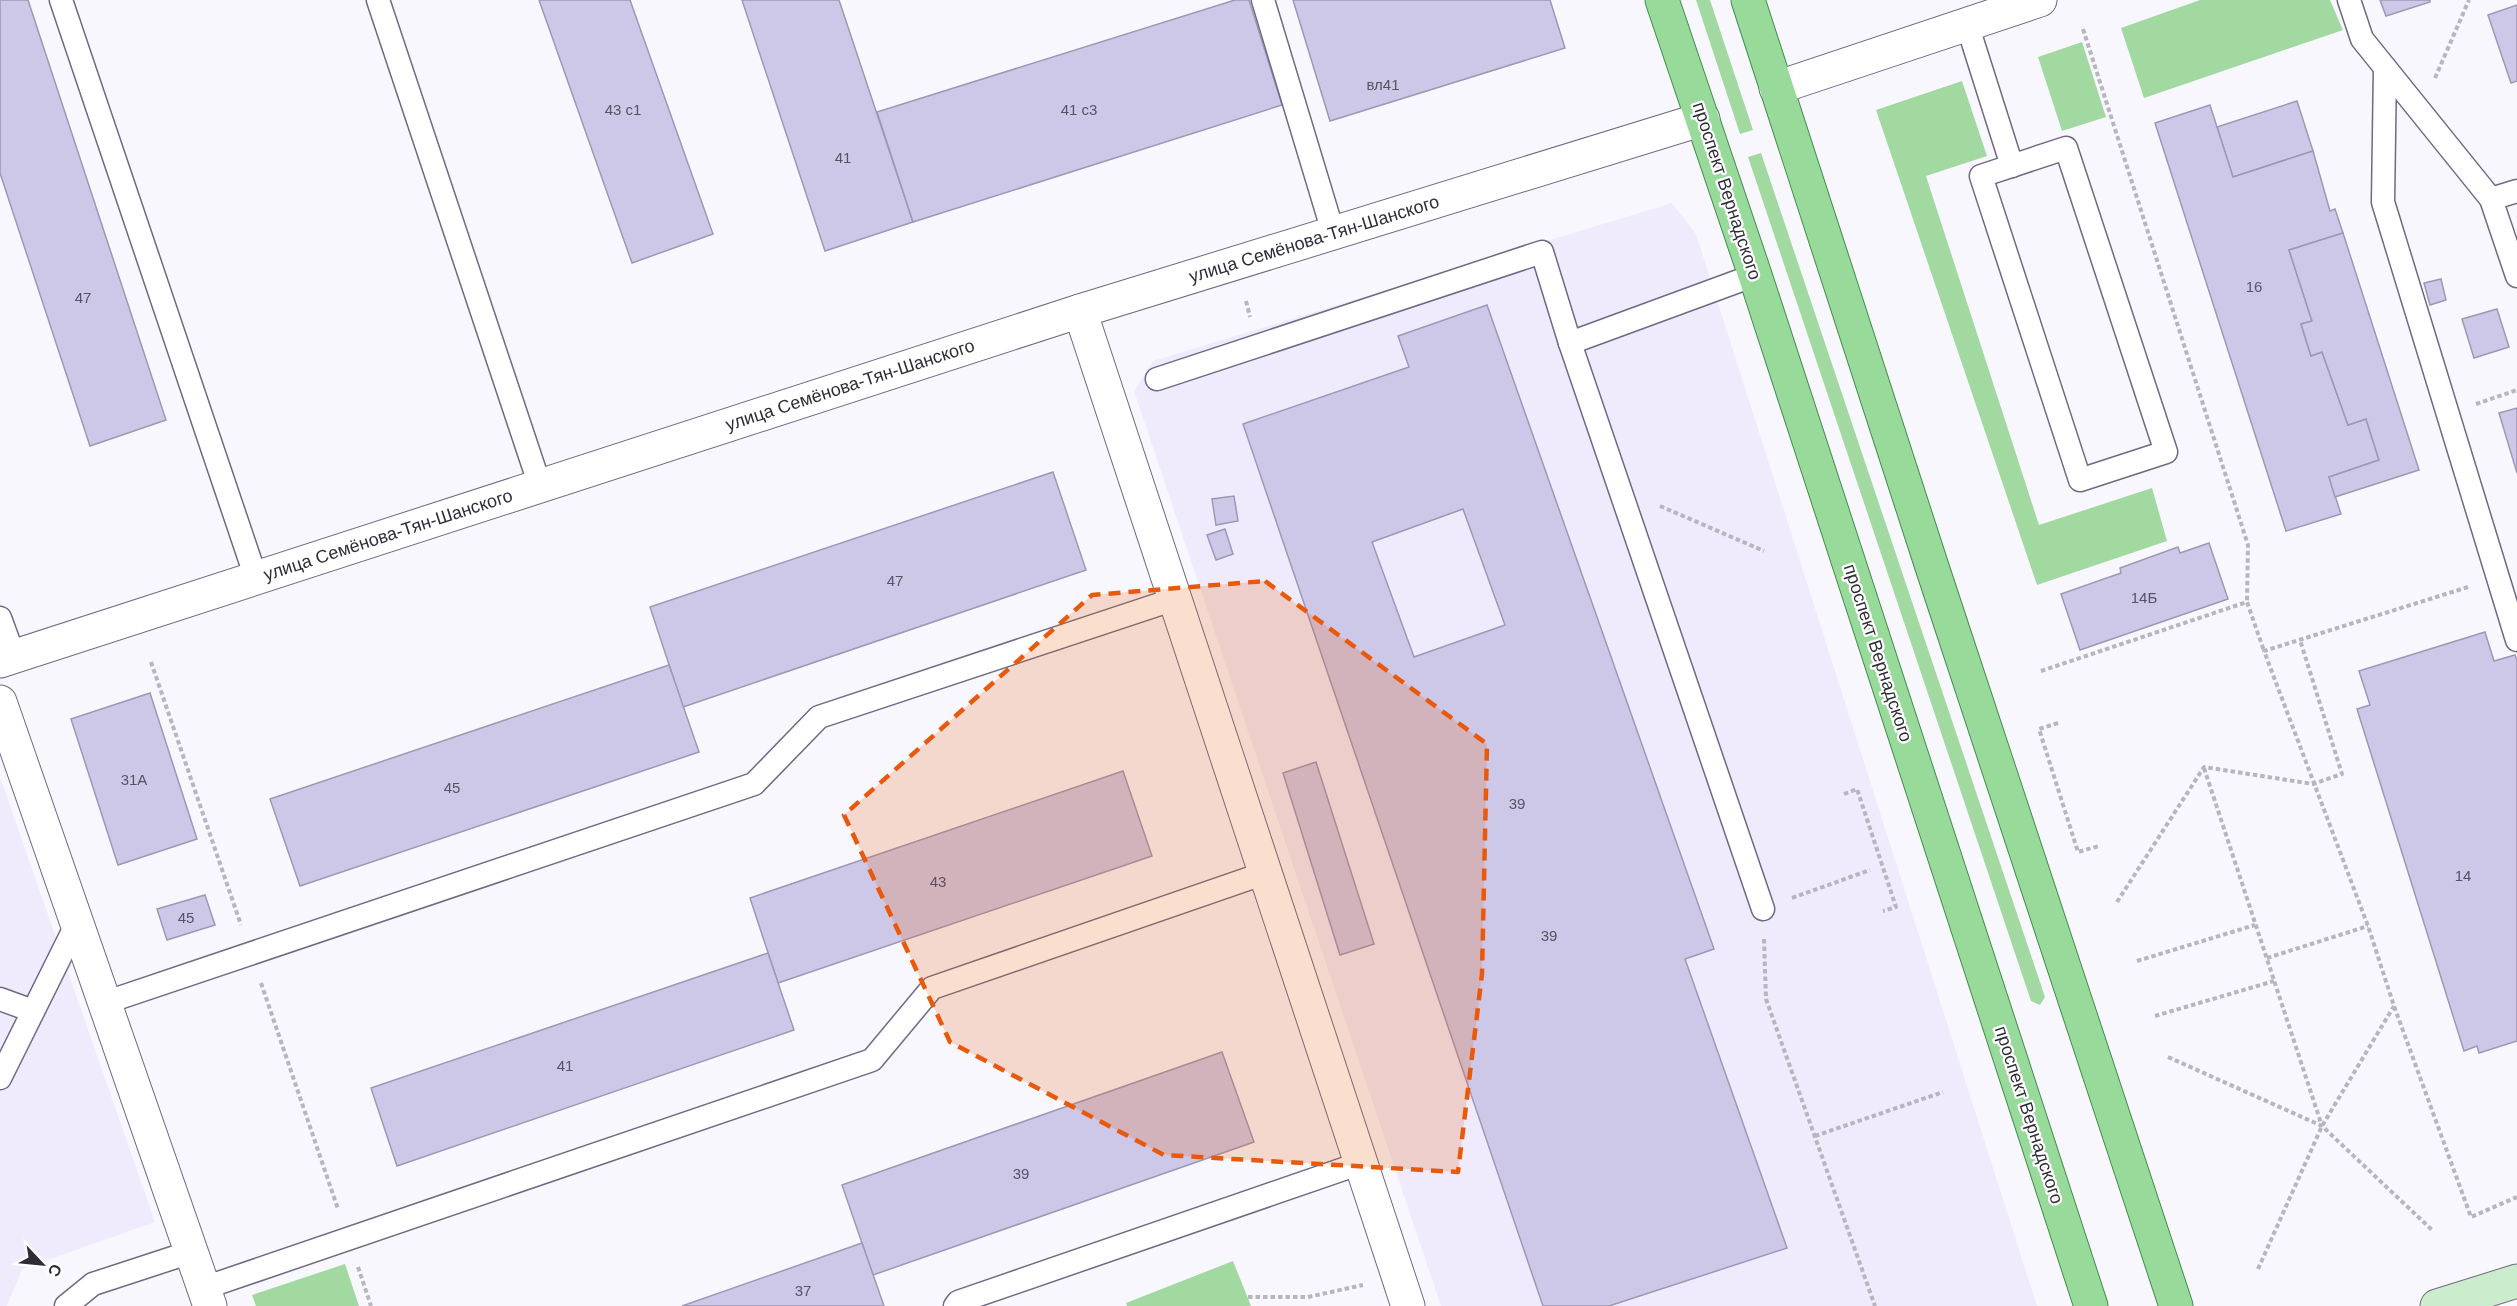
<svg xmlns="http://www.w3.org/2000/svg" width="2517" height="1306" font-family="Arial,sans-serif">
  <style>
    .built { fill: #efebfc }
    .green { fill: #a2d9a1 }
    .building { fill: #cec8e8; stroke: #9e97b6; stroke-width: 1.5; fill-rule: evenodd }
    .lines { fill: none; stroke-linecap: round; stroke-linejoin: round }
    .lane-casing { stroke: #6f6986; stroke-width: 25 }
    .street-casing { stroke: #6f6986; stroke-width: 35 }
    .secondary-casing { stroke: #6f6986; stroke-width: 35 }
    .primary-casing { stroke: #458e4c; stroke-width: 35 }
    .path { stroke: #b7b5be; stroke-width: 4; stroke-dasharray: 4.5 3; stroke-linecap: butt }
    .lane { stroke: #fff; stroke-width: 22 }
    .street { stroke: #fff; stroke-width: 33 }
    .secondary { stroke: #cbedcd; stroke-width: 33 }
    .primary { stroke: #97da9a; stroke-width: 33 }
    .marked { fill: #e8590c; fill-opacity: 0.2; stroke: #e8590c; stroke-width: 4.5; stroke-dasharray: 12 8; stroke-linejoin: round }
    .labels { text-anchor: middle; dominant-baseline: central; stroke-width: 4.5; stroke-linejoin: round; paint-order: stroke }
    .number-label { font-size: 15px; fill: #575364 }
    .street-label { font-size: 18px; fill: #2f2c38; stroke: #fff }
  </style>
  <rect width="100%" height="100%" fill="#f8f7fe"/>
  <!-- built -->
  <g class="built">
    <polygon points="1672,203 1696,234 2037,1306 1441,1306 1134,391 1153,361"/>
    <polygon points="0,777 155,1222 22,1269 7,1306 0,1306"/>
  </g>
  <!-- green -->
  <g class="green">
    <polygon points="1696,0 1710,0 1753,130 1740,134"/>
    <polygon points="2200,0 2330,0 2343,30 2144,98 2121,28"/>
    <polygon points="2082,42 2106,117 2062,131 2038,57"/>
    <polygon points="1962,81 1987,156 1926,176 2039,525 2152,488 2167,541 2037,585 1876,110"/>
    <polygon points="1761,153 2045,997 2040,1005 2031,1001 1748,157"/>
    <polygon points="1233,1261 1251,1306 1127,1306 1126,1303"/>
    <polygon points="345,1264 359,1306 256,1306 252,1295"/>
  </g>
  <!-- building -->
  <g class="building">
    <polygon points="0,0 28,0 166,420 90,446 0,173"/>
    <polygon points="539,0 630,0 713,234 632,263"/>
    <polygon points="742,0 839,0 913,222 825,251"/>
    <polygon points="1235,0 1249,0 1282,105 913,222 877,112"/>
    <polygon points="1293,0 1550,0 1565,48 1330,121"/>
    <polygon points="2380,0 2430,0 2430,2 2386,16"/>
    <polygon points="2517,5 2517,81 2511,83 2488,15"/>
    <polygon points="2297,101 2313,151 2233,177 2217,127"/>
    <polygon points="2210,105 2233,177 2313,151 2330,211 2335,209 2343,233 2289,250 2312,321 2301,324 2311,356 2322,352 2348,425 2366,419 2379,460 2329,477 2341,514 2286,531 2155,123"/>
    <polygon points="2343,233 2419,470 2335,497 2329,477 2379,460 2366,419 2348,425 2322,352 2311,356 2301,324 2312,321 2289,250"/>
    <polygon points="2441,279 2446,300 2430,305 2424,283"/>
    <path d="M 1487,305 L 1714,949 L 1685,959 L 1787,1248 L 1609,1306 L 1543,1306 L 1243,424 L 1409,367 L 1398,336 ZM 1463,509 L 1505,625 L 1414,657 L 1372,542 Z"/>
    <polygon points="2497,309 2509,347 2474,358 2462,319"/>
    <polygon points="2517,408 2517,473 2499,413"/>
    <polygon points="1053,472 1086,570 683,707 650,607"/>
    <polygon points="1234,496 1238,521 1216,525 1212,499"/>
    <polygon points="1225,529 1233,554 1216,560 1207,535"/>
    <polygon points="2209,543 2228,599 2080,650 2061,594 2121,573 2120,568 2178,547 2180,553"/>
    <polygon points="2485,632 2494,661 2515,655 2517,660 2517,1041 2479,1053 2477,1046 2464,1051 2357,709 2370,705 2359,671"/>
    <polygon points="669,665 699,752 300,886 270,799"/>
    <polygon points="150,693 197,839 118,865 71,719"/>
    <polygon points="1316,762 1374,944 1340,955 1283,773"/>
    <polygon points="1123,771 1152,856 778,983 750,898"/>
    <polygon points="205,895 215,925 167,940 157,909"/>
    <polygon points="768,953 794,1030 397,1166 371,1088"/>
    <polygon points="1222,1052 1254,1142 873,1275 842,1185"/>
    <polygon points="862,1243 884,1306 682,1306"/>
  </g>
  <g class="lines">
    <!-- lane casing -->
    <g class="lane-casing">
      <g id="lane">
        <polyline points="61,0 256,578"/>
        <polyline points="378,0 540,486"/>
        <polyline points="1263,0 1333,232"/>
        <polyline points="2349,0 2362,39 2491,199 2517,276"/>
        <polyline points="1967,24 2012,166"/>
        <polyline points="2385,68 2383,202 2517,640"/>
        <polygon points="2066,148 2166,452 2080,480 1981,176"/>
        <polyline points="2491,199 2517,191"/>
        <polyline points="1570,343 1763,909"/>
        <polyline points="1157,379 1542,252 1570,343 1755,275"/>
        <polyline points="0,618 14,656"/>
        <polyline points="0,999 33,1011"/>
        <polyline points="104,1003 754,784 819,717 1175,599"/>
        <polyline points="0,1078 77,923"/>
        <polyline points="204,1288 872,1060 932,988 1265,873"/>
        <polyline points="66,1306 93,1284 191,1252"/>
        <polyline points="955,1306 958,1302 1361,1163"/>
      </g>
    </g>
    <!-- street casing -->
    <g class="street-casing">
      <g id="street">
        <polyline points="1776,88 2040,0"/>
        <polyline points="1080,311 1408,1306"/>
        <polyline points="0,661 1080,311 1703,119"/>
        <polyline points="0,702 210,1306"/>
      </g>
    </g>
    <!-- secondary casing -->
    <g class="secondary-casing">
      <polyline id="secondary" points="2437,1306 2517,1281"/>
    </g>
    <!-- primary casing -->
    <g class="primary-casing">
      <g id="primary">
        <polyline points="1662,0 1755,275 2091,1306"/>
        <polyline points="1748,0 1933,570 2176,1306"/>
      </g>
    </g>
    <!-- path -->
    <g class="path">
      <polyline points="2083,29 2248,545 2247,602"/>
      <polyline points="2435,78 2469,0"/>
      <polyline points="1246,301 1250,317"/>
      <polyline points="2476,404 2517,390"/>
      <polyline points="1660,506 1764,551"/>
      <polyline points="2468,587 2264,651 2368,926 2394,1006 2471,1217 2517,1197"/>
      <polyline points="151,662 241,925"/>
      <polyline points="2041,671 2247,602 2264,651"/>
      <polyline points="2058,723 2039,729 2078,852 2099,846"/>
      <polyline points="2204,768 2322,1126"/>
      <polyline points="1844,794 1857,789 1896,907 1883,911"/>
      <polyline points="1792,898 1870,870"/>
      <polyline points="2117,902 2204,767 2313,784 2342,774 2300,640"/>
      <polyline points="1764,939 1766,999 1875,1306"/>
      <polyline points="2267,958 2368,926"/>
      <polyline points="2137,961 2255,925"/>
      <polyline points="261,983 338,1209"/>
      <polyline points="2155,1016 2274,981"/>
      <polyline points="2168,1057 2322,1126 2432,1230"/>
      <polyline points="1815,1136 1943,1092"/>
      <polyline points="358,1267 371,1306"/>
      <polyline points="2258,1269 2322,1126 2394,1006"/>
      <polyline points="1248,1297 1308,1297 1363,1285"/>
    </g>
    <!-- lane -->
    <use href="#lane" class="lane"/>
    <!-- street -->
    <use href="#street" class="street"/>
    <!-- secondary -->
    <use href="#secondary" class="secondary"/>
    <!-- primary -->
    <use href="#primary" class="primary"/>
  </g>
  <!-- marked area -->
  <path class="marked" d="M 1265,581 L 1487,744 L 1482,974 L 1458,1172 L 1164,1155 L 950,1042 L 844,815 L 1092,595 Z"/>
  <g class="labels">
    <!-- number labels -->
    <g class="number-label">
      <text x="1383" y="84">вл41</text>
      <text x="623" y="109">43 с1</text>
      <text x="1079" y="109">41 с3</text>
      <text x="843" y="157">41</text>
      <text x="2254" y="286">16</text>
      <text x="83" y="297">47</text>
      <text x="895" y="580">47</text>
      <text x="2144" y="597">14Б</text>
      <text x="134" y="779">31А</text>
      <text x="452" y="787">45</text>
      <text x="1517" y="803">39</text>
      <text x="2463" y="875">14</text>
      <text x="938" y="881">43</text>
      <text x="186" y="917">45</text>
      <text x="1549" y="935">39</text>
      <text x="565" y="1065">41</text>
      <text x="1021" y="1173">39</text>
      <text x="803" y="1290">37</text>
    </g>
    <!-- street labels -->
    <g class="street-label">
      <text transform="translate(1727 191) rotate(72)">проспект Вернадского</text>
      <text transform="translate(1314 239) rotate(-17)">улица Семёнова-Тян-Шанского</text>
      <text transform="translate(850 385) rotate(-18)">улица Семёнова-Тян-Шанского</text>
      <text transform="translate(388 535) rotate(-18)">улица Семёнова-Тян-Шанского</text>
      <text transform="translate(1878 653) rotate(72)">проспект Вернадского</text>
      <text transform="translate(2029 1115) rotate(72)">проспект Вернадского</text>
    </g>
  </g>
  <!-- north arrow -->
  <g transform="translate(42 1264) rotate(116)" stroke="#ffffff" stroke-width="4.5" paint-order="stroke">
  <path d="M0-4.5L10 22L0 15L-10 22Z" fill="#2f2c38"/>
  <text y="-9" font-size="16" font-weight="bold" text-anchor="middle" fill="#2f2c38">С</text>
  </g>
</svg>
